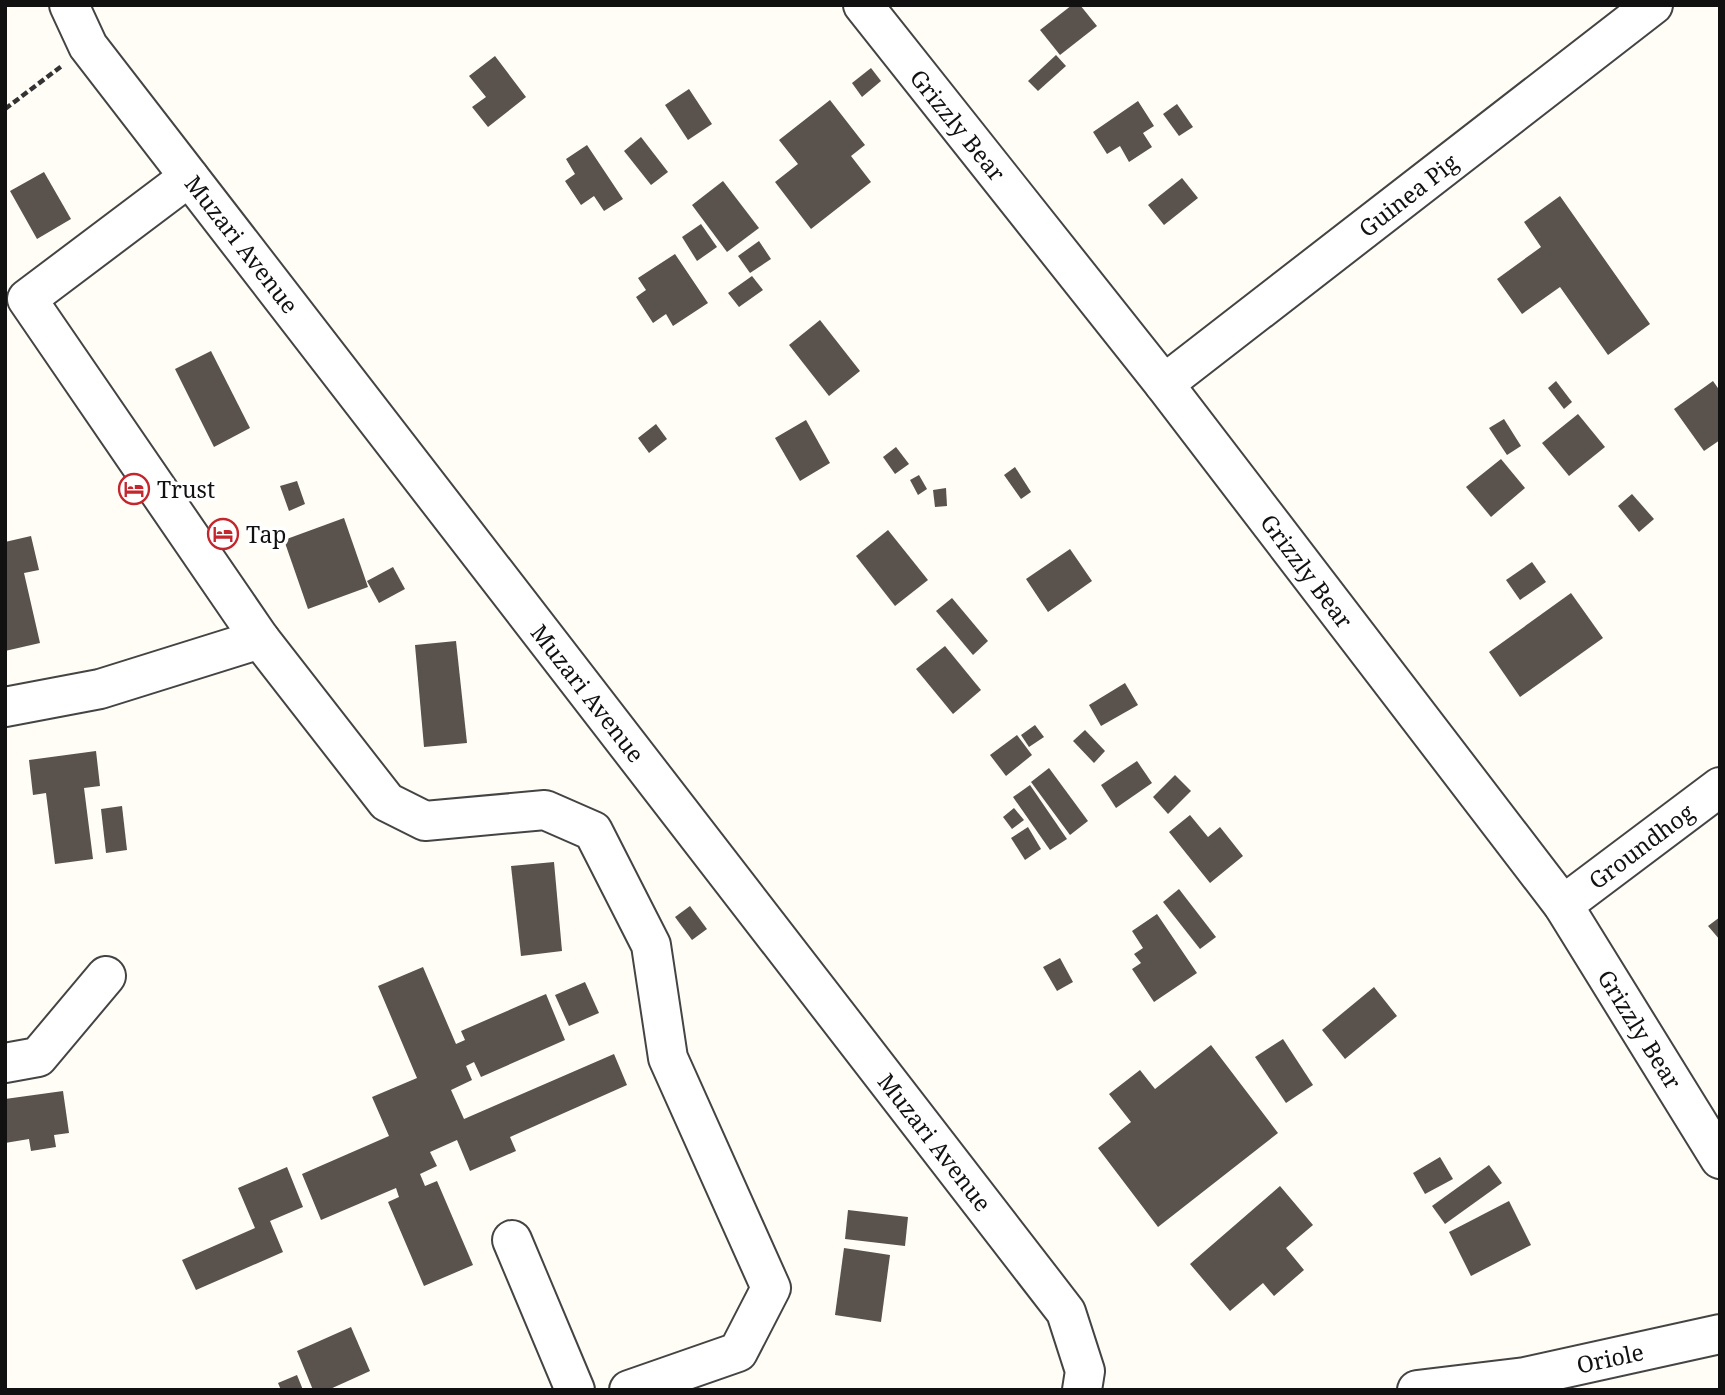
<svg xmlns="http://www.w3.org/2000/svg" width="1725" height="1395" font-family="'Noto Serif',serif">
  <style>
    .building { fill: #5a524d }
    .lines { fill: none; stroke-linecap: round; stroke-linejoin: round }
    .minor-casing { stroke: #444; stroke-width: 42 }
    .path { stroke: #333; stroke-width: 4.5; stroke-dasharray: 7 3.5; stroke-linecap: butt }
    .minor { stroke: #fff; stroke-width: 38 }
    .labels { text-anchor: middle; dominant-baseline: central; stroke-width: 7; stroke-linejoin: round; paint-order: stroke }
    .street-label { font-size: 23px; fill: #111; stroke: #fff }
    .poi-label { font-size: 23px; fill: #111; stroke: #fff; text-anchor: start }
  </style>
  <rect width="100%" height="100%" fill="#fffdf5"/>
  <!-- building -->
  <g class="building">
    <polygon points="1072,5 1080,5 1097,26 1060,55 1040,30"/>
    <polygon points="1056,55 1066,66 1038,91 1028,81"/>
    <polygon points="495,56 526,97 488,127 472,107 486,97 469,76"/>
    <polygon points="871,68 881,81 862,97 852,83"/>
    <polygon points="689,89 712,124 688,140 665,105"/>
    <polygon points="830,100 865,145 851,156 871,182 811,229 775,182 798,164 779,140"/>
    <polygon points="1138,101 1154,126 1143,133 1152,147 1129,162 1120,146 1107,154 1093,132"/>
    <polygon points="1177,104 1193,127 1179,136 1163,114"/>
    <polygon points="641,137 668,172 651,185 624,151"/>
    <polygon points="587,145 623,199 604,211 594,196 581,205 565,181 575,174 566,159"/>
    <polygon points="44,172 71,219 37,239 10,191"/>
    <polygon points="1182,178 1198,198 1164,225 1148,205"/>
    <polygon points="723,181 759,228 727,252 692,205"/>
    <polygon points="1560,196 1650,324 1608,355 1560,287 1522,314 1497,279 1541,247 1524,222"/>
    <polygon points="701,224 717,247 697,261 682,237"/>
    <polygon points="759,241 771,259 750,273 738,256"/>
    <polygon points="675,254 708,303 673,326 666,314 653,323 636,297 646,290 638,278"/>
    <polygon points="752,276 763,290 739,307 728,293"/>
    <polygon points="820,320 860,371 829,396 789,345"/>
    <polygon points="211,351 250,428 214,447 175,369"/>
    <polygon points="1556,381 1572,402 1564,409 1548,388"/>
    <polygon points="1713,381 1720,391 1720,440 1704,451 1674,409"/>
    <polygon points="1578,414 1605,447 1569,476 1542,443"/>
    <polygon points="1504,419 1521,446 1507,455 1489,428"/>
    <polygon points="806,420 830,463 800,481 775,438"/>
    <polygon points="656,424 667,439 649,453 638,438"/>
    <polygon points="896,447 909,464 895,474 883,457"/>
    <polygon points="1501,459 1525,488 1491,517 1466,487"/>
    <polygon points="1015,467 1031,492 1021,499 1004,475"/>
    <polygon points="919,475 927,489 918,495 910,480"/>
    <polygon points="297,481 305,504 289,511 280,486"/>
    <polygon points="946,488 947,506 935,507 933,490"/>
    <polygon points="1632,494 1654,519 1639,532 1618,506"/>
    <polygon points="344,518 368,587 308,609 284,540"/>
    <polygon points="888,530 928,580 895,606 856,556"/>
    <polygon points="31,536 39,570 24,573 40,643 5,651 5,542"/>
    <polygon points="1070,549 1092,581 1048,612 1026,579"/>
    <polygon points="1532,562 1546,582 1520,600 1506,580"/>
    <polygon points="393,567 405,589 379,603 367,581"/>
    <polygon points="1571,593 1603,638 1520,697 1489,652"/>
    <polygon points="952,598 988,641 973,655 936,611"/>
    <polygon points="456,641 467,743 424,747 415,645"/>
    <polygon points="945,646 981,690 953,714 916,669"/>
    <polygon points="1125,683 1138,705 1101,726 1089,705"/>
    <polygon points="1035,725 1044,737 1029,747 1021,735"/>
    <polygon points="1085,730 1105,751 1094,763 1073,741"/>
    <polygon points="1017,735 1032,755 1006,776 990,755"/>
    <polygon points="96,751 100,786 84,788 93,859 55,864 46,793 33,795 29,760"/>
    <polygon points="1137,761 1152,783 1116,808 1101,785"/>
    <polygon points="1049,768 1088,821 1070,835 1031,782"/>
    <polygon points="1175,775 1191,791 1168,814 1153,797"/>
    <polygon points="1030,785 1067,839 1050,850 1013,797"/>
    <polygon points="122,806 127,850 106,853 101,809"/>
    <polygon points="1014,808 1024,820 1012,829 1003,817"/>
    <polygon points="1190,815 1208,837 1220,827 1243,856 1210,883 1169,832"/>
    <polygon points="1028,827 1041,849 1025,860 1011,838"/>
    <polygon points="554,862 562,951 521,956 511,866"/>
    <polygon points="1179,889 1216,937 1200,949 1163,902"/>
    <polygon points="690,906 707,929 692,940 675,917"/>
    <polygon points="1157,914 1197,973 1154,1002 1132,969 1141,963 1134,954 1143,948 1132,931"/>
    <polygon points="1720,917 1720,940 1708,926"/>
    <polygon points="1060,958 1073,982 1057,991 1043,967"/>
    <polygon points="423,967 456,1044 465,1040 461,1031 546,994 565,1040 481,1077 474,1062 466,1066 472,1080 451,1090 464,1119 614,1054 627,1085 510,1137 516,1151 470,1171 457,1140 430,1152 437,1166 420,1174 425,1186 437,1181 473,1265 424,1286 388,1202 399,1197 396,1188 321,1220 302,1174 389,1136 372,1097 417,1078 378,986"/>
    <polygon points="585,982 599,1013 569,1026 555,995"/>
    <polygon points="1374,987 1397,1016 1345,1059 1322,1030"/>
    <polygon points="1283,1039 1313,1085 1286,1103 1255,1057"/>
    <polygon points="1211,1045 1278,1133 1158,1227 1098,1148 1131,1122 1109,1094 1140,1070 1155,1089"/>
    <polygon points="63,1091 69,1133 54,1135 56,1147 31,1151 29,1139 5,1143 5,1099"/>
    <polygon points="1440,1157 1453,1179 1425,1194 1413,1173"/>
    <polygon points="1489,1165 1502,1183 1445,1224 1432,1206"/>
    <polygon points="287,1167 303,1207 270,1221 283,1252 196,1290 182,1260 255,1228 238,1188"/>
    <polygon points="1280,1186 1313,1225 1286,1248 1304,1270 1274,1296 1263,1283 1230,1311 1190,1264"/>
    <polygon points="1509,1201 1531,1245 1471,1276 1449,1232"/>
    <polygon points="848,1210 908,1217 905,1246 845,1239"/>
    <polygon points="844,1248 890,1255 881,1322 835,1315"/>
    <polygon points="351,1327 370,1371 328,1390 313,1390 297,1351"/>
    <polygon points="297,1375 303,1390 281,1390 278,1383"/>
  </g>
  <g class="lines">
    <!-- minor casing -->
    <g class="minor-casing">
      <g id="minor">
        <polyline points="69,5 88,46 1066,1312 1085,1371 1082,1390"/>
        <polyline points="863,5 1164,384 1563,905 1720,1159"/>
        <polyline points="189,177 27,299 260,639 387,802 425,821 545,810 593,831 651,945 668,1058 771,1288 738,1352 629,1390"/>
        <polyline points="1164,384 1653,5"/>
        <polyline points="5,707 100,689 260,639"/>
        <polyline points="1563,905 1720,787"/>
        <polyline points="5,1063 38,1057 106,976"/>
        <polyline points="512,1240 575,1390"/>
        <polyline points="1417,1390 1525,1377 1720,1334"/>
      </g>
    </g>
    <!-- path -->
    <polyline class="path" points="5,109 63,65"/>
    <!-- minor -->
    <use href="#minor" class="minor"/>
  </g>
  <!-- icons -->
  <defs>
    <g id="hotel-ring" transform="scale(1.575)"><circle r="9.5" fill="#fff" stroke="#c4262e" stroke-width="1.5"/><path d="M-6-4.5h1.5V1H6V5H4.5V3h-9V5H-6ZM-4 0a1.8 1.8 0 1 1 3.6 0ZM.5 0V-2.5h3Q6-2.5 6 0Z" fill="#c4262e"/></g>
  </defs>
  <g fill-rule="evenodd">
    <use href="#hotel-ring" x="134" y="489"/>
    <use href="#hotel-ring" x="223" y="534"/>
  </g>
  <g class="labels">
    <!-- street labels -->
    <g class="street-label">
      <text transform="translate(958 125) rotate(51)">Grizzly Bear</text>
      <text transform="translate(1408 195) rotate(-38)">Guinea Pig</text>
      <text transform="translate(242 244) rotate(52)">Muzari Avenue</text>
      <text transform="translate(1307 571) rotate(53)">Grizzly Bear</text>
      <text transform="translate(588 693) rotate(52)">Muzari Avenue</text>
      <text transform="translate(1641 846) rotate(-37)">Groundhog</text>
      <text transform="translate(1640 1029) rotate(58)">Grizzly Bear</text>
      <text transform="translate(935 1142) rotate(52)">Muzari Avenue</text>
      <text transform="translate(1610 1358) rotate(-12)">Oriole</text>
    </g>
    <!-- poi labels -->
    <g class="poi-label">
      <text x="157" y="489">Trust</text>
      <text x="246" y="534">Tap</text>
    </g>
  </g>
  <!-- border -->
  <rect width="1725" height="1395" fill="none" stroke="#111111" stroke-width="14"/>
</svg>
